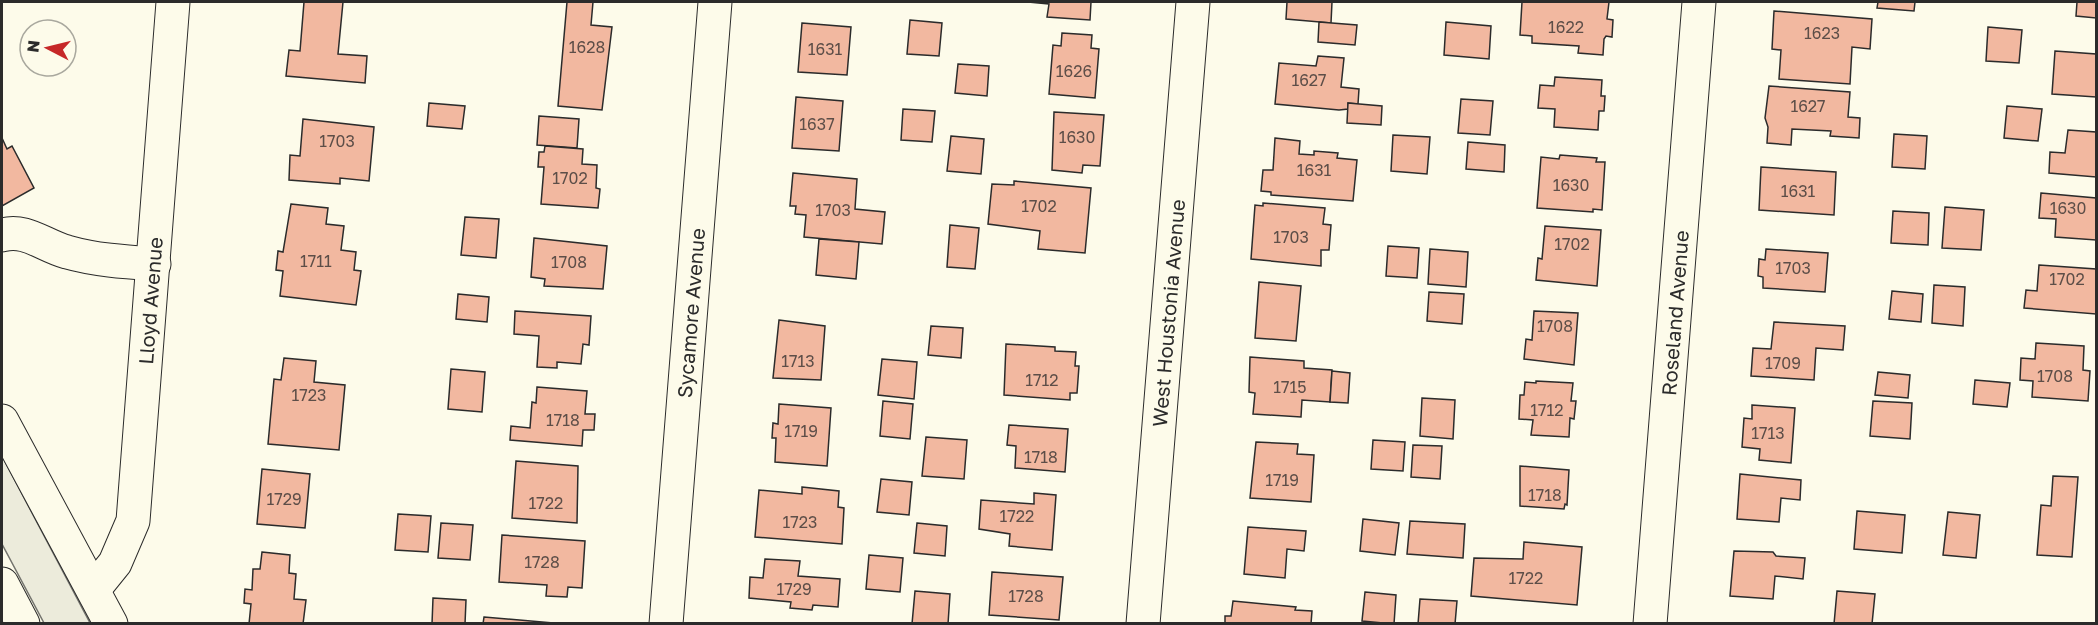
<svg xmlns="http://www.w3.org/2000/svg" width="2098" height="625" font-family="'Golos Text',sans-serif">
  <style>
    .green { fill: #ecebdb; stroke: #74746e; stroke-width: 1.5 }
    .building { fill: #f2b8a0; stroke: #2b2b2b; stroke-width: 1.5 }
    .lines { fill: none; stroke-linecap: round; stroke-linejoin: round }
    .minor-casing { stroke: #2b2b2b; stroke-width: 35 }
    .minor { stroke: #fdfbea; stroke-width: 33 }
    .labels { text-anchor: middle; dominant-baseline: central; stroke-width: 4.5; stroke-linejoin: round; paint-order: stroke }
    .number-label { font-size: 16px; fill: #5d4e48 }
    .street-label { font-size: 20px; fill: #2b2b2b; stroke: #fdfbea }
  </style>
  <rect width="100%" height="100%" fill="#fdfbea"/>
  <!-- green -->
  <polygon class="green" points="2,456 90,623 44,623 2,544"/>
  <!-- building -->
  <g class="building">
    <polygon points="304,2 343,2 338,54 367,56 365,83 286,76 289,50 300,51"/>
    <polygon points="567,2 593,2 591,25 612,27 602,110 558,106"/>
    <polygon points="1028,2 1091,2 1090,20 1047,17 1049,4"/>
    <polygon points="1287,2 1332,2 1331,23 1286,19"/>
    <polygon points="1522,2 1609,2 1607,19 1613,20 1612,37 1606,36 1604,39 1603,55 1578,53 1579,46 1532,43 1532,36 1520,35"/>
    <polygon points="1878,2 1915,2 1914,11 1877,8"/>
    <polygon points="2077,2 2096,2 2096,18 2076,16"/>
    <polygon points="1774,11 1872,19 1870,49 1852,47 1850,84 1779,79 1781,50 1772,49"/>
    <polygon points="910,20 942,23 939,56 907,54"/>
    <polygon points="1319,22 1357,25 1355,45 1318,42"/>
    <polygon points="1446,22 1491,26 1489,59 1444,55"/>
    <polygon points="802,23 851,27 847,75 798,72"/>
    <polygon points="1988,27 2022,30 2019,63 1986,61"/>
    <polygon points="1062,33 1092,35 1091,48 1099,49 1095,98 1049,94 1053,45 1061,46"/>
    <polygon points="2055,51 2096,54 2096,97 2052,94"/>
    <polygon points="1318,56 1344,58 1341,87 1359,89 1358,104 1348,103 1348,109 1339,110 1275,104 1279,63 1316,66"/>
    <polygon points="958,64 989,66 987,96 955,93"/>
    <polygon points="1555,77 1602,80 1601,96 1605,96 1604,111 1599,111 1598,130 1554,127 1555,109 1538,108 1540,85 1554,86"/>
    <polygon points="1769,86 1850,92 1848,117 1860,118 1859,138 1830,136 1831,131 1792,129 1791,145 1767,143 1768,127 1765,118"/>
    <polygon points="796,97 843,101 839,151 792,148"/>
    <polygon points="1461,99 1493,101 1490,135 1458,133"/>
    <polygon points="429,103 465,106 462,129 427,126"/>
    <polygon points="1348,103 1382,106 1381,125 1347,123"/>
    <polygon points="2007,106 2042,109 2038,141 2004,138"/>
    <polygon points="903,109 935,111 932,142 901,140"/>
    <polygon points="1054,112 1104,115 1100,166 1083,165 1082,173 1052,170"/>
    <polygon points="539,116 579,119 577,148 537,145"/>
    <polygon points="303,119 374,127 369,181 340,178 340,184 289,180 290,155 300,156"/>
    <polygon points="2068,130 2096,132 2096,177 2049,173 2050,152 2065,153"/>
    <polygon points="1894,134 1927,136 1925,169 1892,167"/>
    <polygon points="1393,135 1430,137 1427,174 1391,171"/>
    <polygon points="951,136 984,139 981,174 947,171"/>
    <polygon points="2,138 7,149 12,146 34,188 2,206"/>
    <polygon points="1275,138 1300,141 1299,154 1314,155 1314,151 1338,153 1337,158 1357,160 1353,201 1271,195 1271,192 1261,191 1263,170 1273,170"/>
    <polygon points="1468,142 1505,145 1504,172 1466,169"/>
    <polygon points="545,146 583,149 582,164 597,165 596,188 600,189 598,208 541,204 544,167 538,167 539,152 544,152"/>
    <polygon points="1560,155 1597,158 1596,162 1605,162 1602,210 1593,209 1593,212 1537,208 1541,157 1559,159"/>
    <polygon points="1761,167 1836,172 1834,215 1759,210"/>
    <polygon points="793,173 857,179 855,209 885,212 882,244 804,237 806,215 795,214 796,206 790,206"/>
    <polygon points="1014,181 1091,188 1085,253 1038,249 1040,231 988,224 992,184 1014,185"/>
    <polygon points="2041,193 2096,198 2096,240 2055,237 2056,219 2039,218"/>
    <polygon points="1263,203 1325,208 1323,224 1331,225 1329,250 1321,250 1321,266 1251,259 1255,205 1263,206"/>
    <polygon points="291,204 328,208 326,224 344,226 341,250 356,252 354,270 361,271 356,305 280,296 283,271 276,270 278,251 283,252"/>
    <polygon points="1945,207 1984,210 1981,250 1942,248"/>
    <polygon points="1893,211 1929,213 1928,245 1891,243"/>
    <polygon points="465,217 499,219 496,258 461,255"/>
    <polygon points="950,225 979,228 975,269 947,267"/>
    <polygon points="1545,226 1601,230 1597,286 1536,280 1538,258 1542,259"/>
    <polygon points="534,238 607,246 603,289 544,286 545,279 531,277"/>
    <polygon points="819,239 859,242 856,279 816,275"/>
    <polygon points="1388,246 1419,248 1417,278 1386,276"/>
    <polygon points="1430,249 1468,252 1466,287 1428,284"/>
    <polygon points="1766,249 1828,253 1825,292 1763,288 1763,277 1758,276 1759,259 1765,260"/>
    <polygon points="2039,265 2096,269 2096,314 2024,308 2026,290 2037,291"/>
    <polygon points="1259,282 1301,286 1296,341 1255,338"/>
    <polygon points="1934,285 1965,287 1963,326 1932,323"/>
    <polygon points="1892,291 1923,294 1921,322 1889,319"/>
    <polygon points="1429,292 1464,294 1462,324 1427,321"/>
    <polygon points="458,294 489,297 487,322 456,319"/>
    <polygon points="515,311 591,316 589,345 583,344 581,364 557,362 557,368 537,367 539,336 514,334"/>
    <polygon points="1534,311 1578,313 1574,365 1524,359 1526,339 1532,340"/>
    <polygon points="779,320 825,326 821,380 773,378"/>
    <polygon points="1774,322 1845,326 1843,350 1816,348 1814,380 1751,376 1753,348 1771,349"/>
    <polygon points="931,326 963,328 961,358 928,355"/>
    <polygon points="2036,343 2084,346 2083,370 2090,371 2088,401 2032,397 2033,381 2020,380 2021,358 2035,359"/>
    <polygon points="1006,344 1055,347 1055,351 1076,352 1075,366 1079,366 1077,393 1070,393 1070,400 1004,395"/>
    <polygon points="1250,357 1304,361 1304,368 1332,370 1330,402 1302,400 1301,417 1253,414 1255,393 1249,392"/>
    <polygon points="284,358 316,361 314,382 345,385 339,450 268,444 274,379 281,380"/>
    <polygon points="882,359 917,362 914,399 878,395"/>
    <polygon points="451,369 485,372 482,412 448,409"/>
    <polygon points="1332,371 1350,373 1348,403 1330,402"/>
    <polygon points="1878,372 1910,375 1908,398 1875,395"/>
    <polygon points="1975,380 2010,383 2007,407 1973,404"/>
    <polygon points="1536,381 1573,383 1571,401 1576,401 1574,419 1570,418 1569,437 1531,435 1533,420 1519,419 1520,395 1524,395 1525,382 1536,383"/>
    <polygon points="537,387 587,391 585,414 595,414 594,430 583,430 582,446 510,440 511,426 530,428 532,402 536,403"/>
    <polygon points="1422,398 1455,400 1453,439 1420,436"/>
    <polygon points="883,401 913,404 910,439 880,436"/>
    <polygon points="1873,401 1912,403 1910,439 1870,436"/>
    <polygon points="779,404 831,408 827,466 775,462 776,438 772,438 773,423 778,424"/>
    <polygon points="1752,405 1795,408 1791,463 1759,460 1760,449 1742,447 1744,418 1752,419"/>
    <polygon points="1009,425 1068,429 1065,472 1015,468 1016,446 1007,445"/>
    <polygon points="926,437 967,440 964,479 922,476"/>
    <polygon points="1373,440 1405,442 1403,471 1371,469"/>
    <polygon points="1256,442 1298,444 1297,454 1314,455 1311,502 1250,498"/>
    <polygon points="1413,445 1442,446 1440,479 1411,477"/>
    <polygon points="516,461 578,466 577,523 512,518"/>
    <polygon points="1520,466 1569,470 1567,505 1565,504 1564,509 1520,506"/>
    <polygon points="262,469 310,474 305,528 257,524"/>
    <polygon points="1740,474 1801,480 1800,500 1781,498 1779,522 1737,519"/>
    <polygon points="2053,476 2078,477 2072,557 2037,555 2041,505 2051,506"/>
    <polygon points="881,479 912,482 909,515 877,512"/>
    <polygon points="802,487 839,491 838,507 844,508 842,544 755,537 759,490 802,494"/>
    <polygon points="1034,493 1056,495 1052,550 1009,546 1010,534 979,529 981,500 1034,504"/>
    <polygon points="1857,511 1905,515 1902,553 1854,549"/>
    <polygon points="1948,512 1980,515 1976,558 1943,555"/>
    <polygon points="398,514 431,516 428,552 395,550"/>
    <polygon points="1363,519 1399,523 1395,555 1360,551"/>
    <polygon points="1410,521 1465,524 1463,558 1407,554"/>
    <polygon points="441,523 473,525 470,560 438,558"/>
    <polygon points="917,523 947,526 945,556 914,553"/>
    <polygon points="1248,527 1306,531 1304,551 1287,549 1285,578 1244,574"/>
    <polygon points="502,535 585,541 582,588 568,587 567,597 546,596 547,585 499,582"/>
    <polygon points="1524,542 1582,547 1577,605 1471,596 1474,558 1523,559"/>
    <polygon points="1734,551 1773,552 1776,556 1805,558 1803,579 1775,576 1773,599 1730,596"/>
    <polygon points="262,552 290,555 289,573 296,574 294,599 306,600 303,624 249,624 251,604 244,603 245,589 252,590 253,569 260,569"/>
    <polygon points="869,555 903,558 900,592 866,589"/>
    <polygon points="765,559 800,561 798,576 840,579 838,607 813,605 812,610 790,608 791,602 749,598 750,577 763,578"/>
    <polygon points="992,572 1063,577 1059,620 989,615"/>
    <polygon points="915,591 950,594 948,624 912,624"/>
    <polygon points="1837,591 1875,594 1872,624 1834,624"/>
    <polygon points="1365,592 1396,595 1394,624 1362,621"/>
    <polygon points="433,598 466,600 465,624 432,624"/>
    <polygon points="1420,599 1457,601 1455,624 1418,624"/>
    <polygon points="1233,601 1296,607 1295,610 1312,611 1311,624 1225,624 1225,616 1231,616"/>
    <polygon points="484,617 565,624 483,624"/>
  </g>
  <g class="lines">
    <!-- minor casing -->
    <g class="minor-casing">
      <g id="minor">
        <path d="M 2,235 C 26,228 44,246 67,252 C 95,260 125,262 154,264"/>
        <polyline points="2,421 111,624"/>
        <polyline points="2,584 23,624"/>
        <path id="s1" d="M 94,589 L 115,563 L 133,521 L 173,2"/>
        <path id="s2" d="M 666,624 L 715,2"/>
        <path id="s3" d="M 1143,624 L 1193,2"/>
        <path id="s4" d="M 1650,624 L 1699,2"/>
      </g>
    </g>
    <!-- minor -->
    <use href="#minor" class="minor"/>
  </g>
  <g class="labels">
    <!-- number labels -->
    <g class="number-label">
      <text x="1566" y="27">1622</text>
      <text x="1822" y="33">1623</text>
      <text x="587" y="47">1628</text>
      <text x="825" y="49">1631</text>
      <text x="1074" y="71">1626</text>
      <text x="1309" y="80">1627</text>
      <text x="1808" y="106">1627</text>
      <text x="817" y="124">1637</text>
      <text x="1077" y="137">1630</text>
      <text x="337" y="141">1703</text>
      <text x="1314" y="170">1631</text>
      <text x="570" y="178">1702</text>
      <text x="1571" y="185">1630</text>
      <text x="1798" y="191">1631</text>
      <text x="1039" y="206">1702</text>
      <text x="2068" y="208">1630</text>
      <text x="833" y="210">1703</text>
      <text x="1291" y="237">1703</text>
      <text x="1572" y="244">1702</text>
      <text x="316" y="261">1711</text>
      <text x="569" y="262">1708</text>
      <text x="1793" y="268">1703</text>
      <text x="2067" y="279">1702</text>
      <text x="1555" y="326">1708</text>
      <text x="798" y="361">1713</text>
      <text x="1783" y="363">1709</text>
      <text x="2055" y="376">1708</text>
      <text x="1042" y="380">1712</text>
      <text x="1290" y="387">1715</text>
      <text x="309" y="395">1723</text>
      <text x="1547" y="410">1712</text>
      <text x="563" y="420">1718</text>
      <text x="801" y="431">1719</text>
      <text x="1768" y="433">1713</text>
      <text x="1041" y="457">1718</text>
      <text x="1282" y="480">1719</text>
      <text x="1545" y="495">1718</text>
      <text x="284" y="499">1729</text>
      <text x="546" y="503">1722</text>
      <text x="1017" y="516">1722</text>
      <text x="800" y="522">1723</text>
      <text x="542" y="562">1728</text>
      <text x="1526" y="578">1722</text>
      <text x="794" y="589">1729</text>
      <text x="1026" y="596">1728</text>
    </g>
    <!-- street labels -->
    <g class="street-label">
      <text stroke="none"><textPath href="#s1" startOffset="300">Lloyd Avenue</textPath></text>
      <text stroke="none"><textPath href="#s2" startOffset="312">Sycamore Avenue</textPath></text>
      <text stroke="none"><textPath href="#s3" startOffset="312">West Houstonia Avenue</textPath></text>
      <text stroke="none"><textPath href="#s4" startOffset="312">Roseland Avenue</textPath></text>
    </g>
  </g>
  <!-- border -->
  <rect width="2098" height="625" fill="none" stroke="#2b2b2b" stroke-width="6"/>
  <!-- north arrow -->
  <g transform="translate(48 48) rotate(277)"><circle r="28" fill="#fdfbea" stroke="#a9a89e" stroke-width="1.5"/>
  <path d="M0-4.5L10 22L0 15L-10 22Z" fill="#c62828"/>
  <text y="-9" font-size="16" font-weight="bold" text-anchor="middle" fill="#2b2b2b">N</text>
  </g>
</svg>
